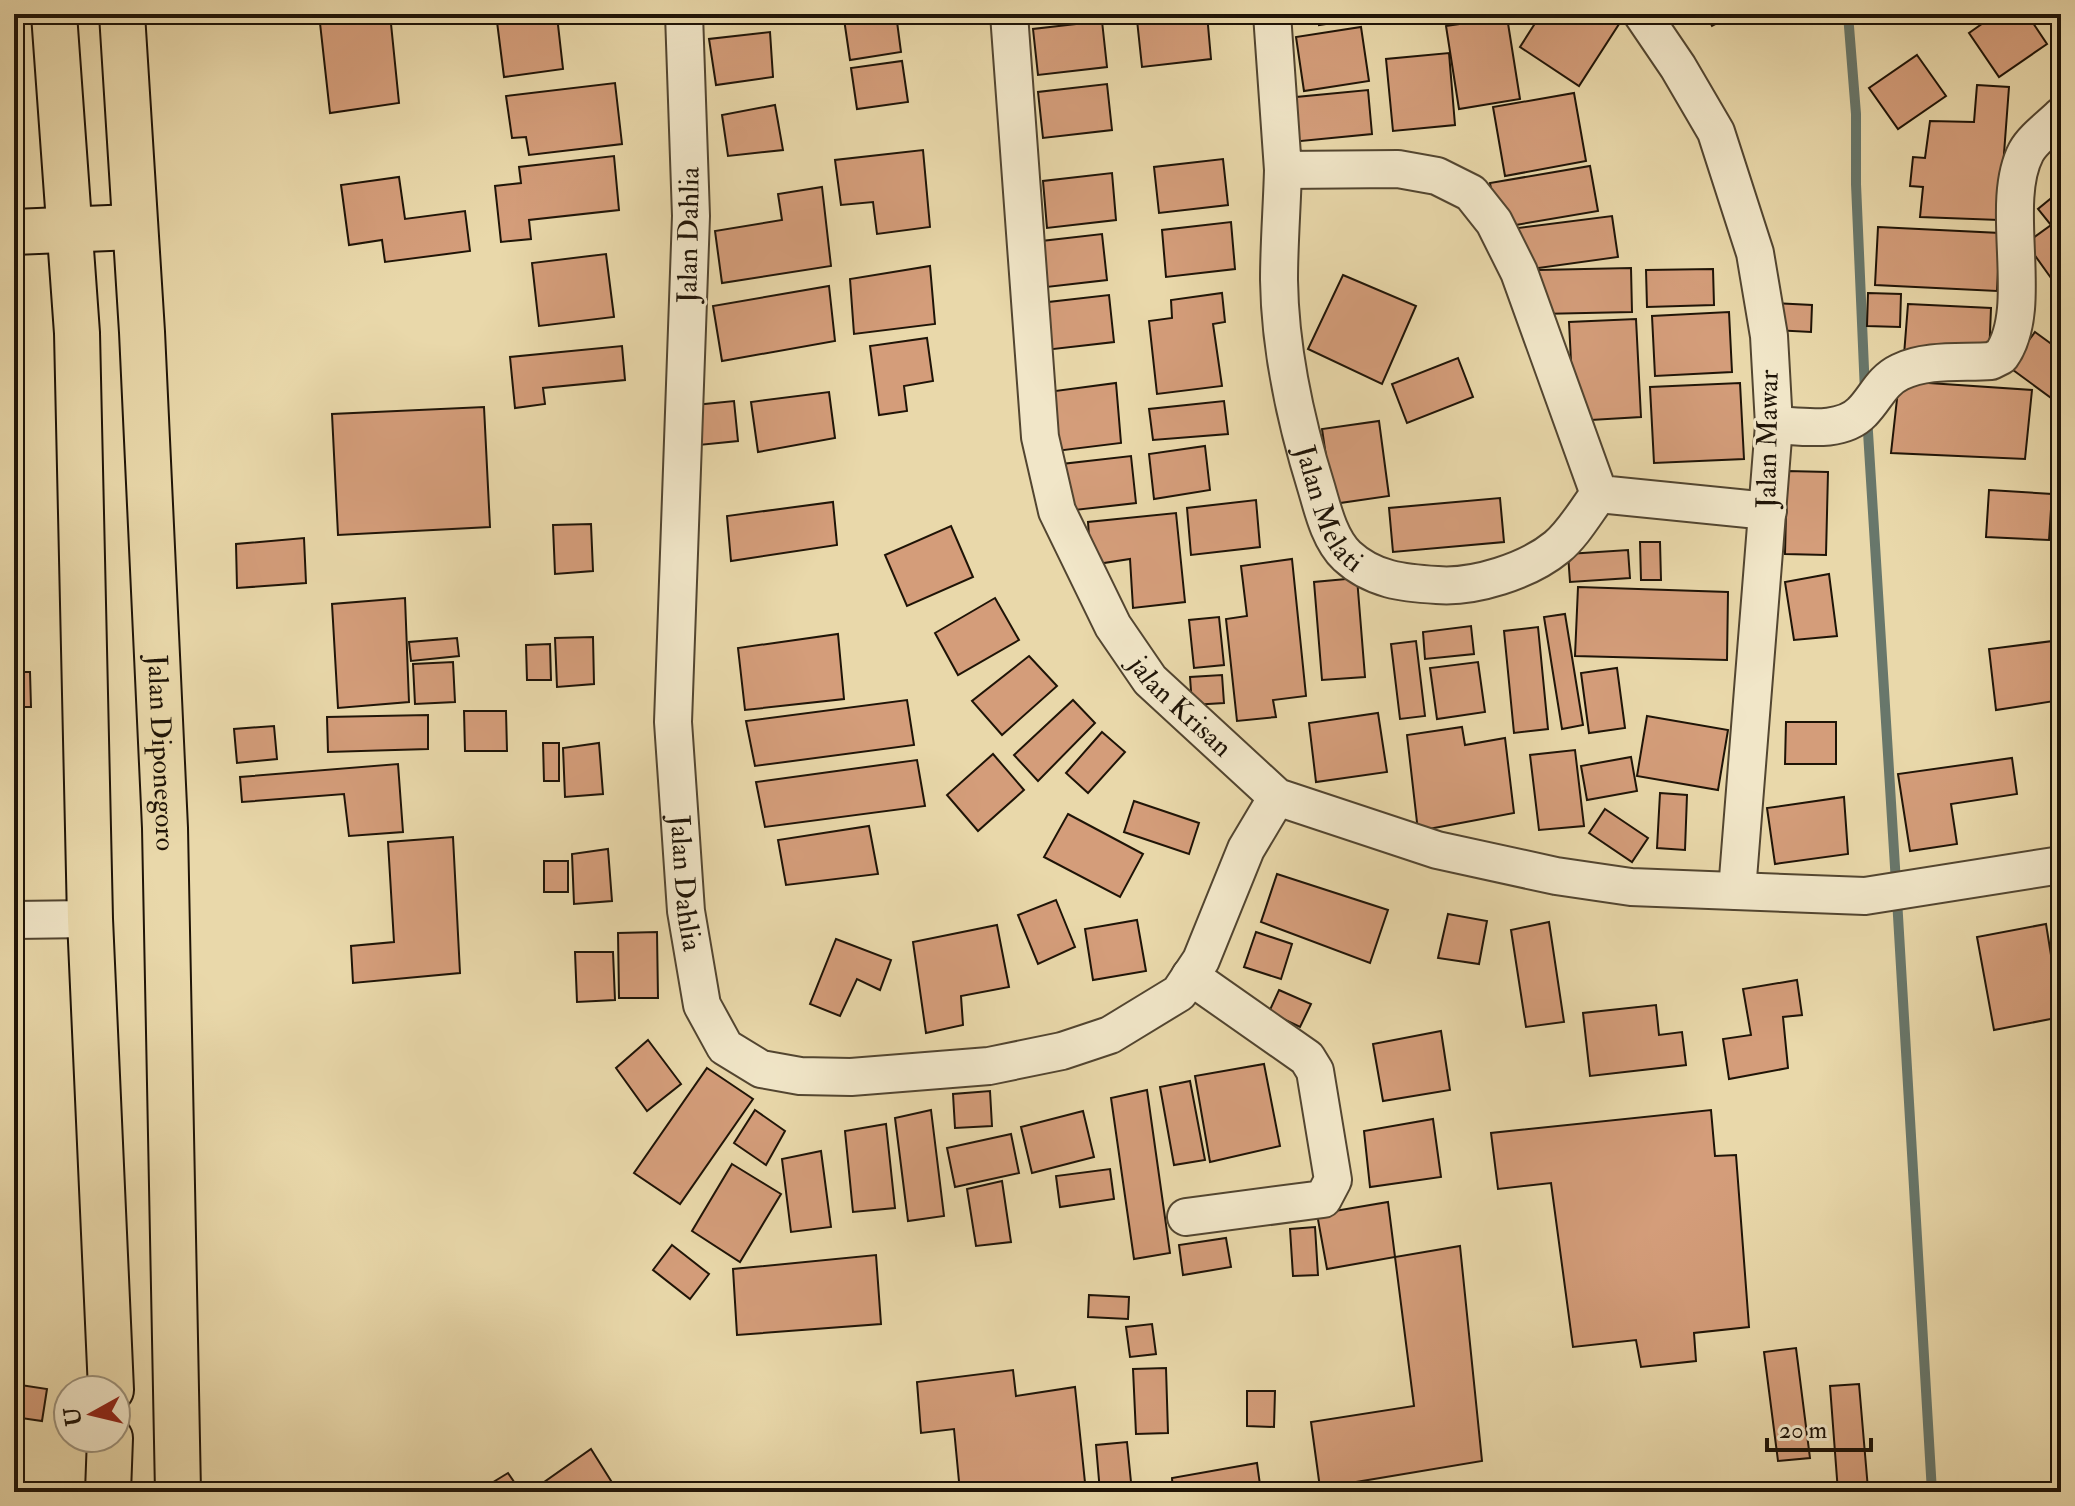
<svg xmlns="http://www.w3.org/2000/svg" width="2075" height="1506" font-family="'IM FELL Double Pica',serif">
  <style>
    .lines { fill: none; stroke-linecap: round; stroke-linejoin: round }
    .stream { stroke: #68776b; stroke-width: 10 }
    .building { fill: #d49d7a; stroke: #1f1407; stroke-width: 2 }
    .minor-casing { stroke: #524530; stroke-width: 40 }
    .major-casing { stroke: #1f1407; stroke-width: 48 }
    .minor { stroke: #f1e6c8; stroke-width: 36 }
    .major { stroke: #e9d8aa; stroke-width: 44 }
    .labels { text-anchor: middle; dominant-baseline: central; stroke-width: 6; stroke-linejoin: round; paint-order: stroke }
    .street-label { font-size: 28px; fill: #1f1407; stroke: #f1e6c8 }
  </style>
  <rect width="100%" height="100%" fill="#e9d8aa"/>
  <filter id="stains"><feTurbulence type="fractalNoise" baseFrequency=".0025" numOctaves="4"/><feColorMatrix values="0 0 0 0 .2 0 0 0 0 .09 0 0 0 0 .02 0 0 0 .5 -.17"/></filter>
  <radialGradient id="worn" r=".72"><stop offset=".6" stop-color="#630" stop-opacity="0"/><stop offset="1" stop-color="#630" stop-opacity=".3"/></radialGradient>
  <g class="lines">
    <!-- stream -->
    <g class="stream">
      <polyline points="1848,14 1856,114 1856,184 1865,392"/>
      <polyline points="1867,416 1896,883"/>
      <polyline points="1897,899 1932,1492"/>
    </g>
  </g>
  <!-- building -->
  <g class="building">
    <polygon points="319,14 390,14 399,103 330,113"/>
    <polygon points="496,14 570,14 557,16 563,69 504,77"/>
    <polygon points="877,14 896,14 901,52 850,60 844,19"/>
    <polygon points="1207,14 1211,59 1142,67 1137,20"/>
    <polygon points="1318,14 1371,14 1371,17 1319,25"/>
    <polygon points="1541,14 1611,14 1621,21 1579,86 1520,47"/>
    <polygon points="1706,14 1734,14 1712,26"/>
    <polygon points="1996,14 2027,14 2047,44 1999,77 1969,33"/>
    <polygon points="1507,17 1520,99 1459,109 1446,26"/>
    <polygon points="1102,21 1107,67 1038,75 1033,29"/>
    <polygon points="1361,27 1369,81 1304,91 1296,37"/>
    <polygon points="770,32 773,77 716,85 709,39"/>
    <polygon points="1449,53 1455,125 1393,131 1386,59"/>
    <polygon points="1917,55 1946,96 1898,129 1869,88"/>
    <polygon points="902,61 908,102 857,109 851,68"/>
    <polygon points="615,83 622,144 529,155 526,137 512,138 506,96"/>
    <polygon points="1107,84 1112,130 1043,138 1038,92"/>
    <polygon points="1977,85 2009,87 1999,220 1920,217 1923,187 1910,186 1913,157 1925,158 1930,121 1974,122"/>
    <polygon points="1368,90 1372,134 1291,142 1286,98"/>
    <polygon points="1574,93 1586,161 1505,176 1493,107"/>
    <polygon points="775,105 783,150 728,156 722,115"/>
    <polygon points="923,150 930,227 877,234 873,202 841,205 835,160"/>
    <polygon points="614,156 619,210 529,220 531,239 501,242 495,186 521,183 519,167"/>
    <polygon points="1223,159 1228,205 1159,213 1154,167"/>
    <polygon points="1590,166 1598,211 1498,228 1490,183"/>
    <polygon points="1112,173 1116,220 1047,228 1043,181"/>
    <polygon points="399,177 405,219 465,211 470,251 385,262 382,240 349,245 341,185"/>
    <polygon points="822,187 831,266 722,283 715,231 782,220 778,194"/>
    <polygon points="2061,190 2061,292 2026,243 2051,225 2038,209"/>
    <polygon points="1612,216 1618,257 1524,270 1518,228"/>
    <polygon points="1231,222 1235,269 1166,277 1162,230"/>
    <polygon points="1878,227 2000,233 1997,291 1875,285"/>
    <polygon points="1102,234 1107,280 1038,288 1033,242"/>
    <polygon points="606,254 614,317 539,326 532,263"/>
    <polygon points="930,266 935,324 854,334 850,279"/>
    <polygon points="1631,268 1632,312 1539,314 1538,270"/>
    <polygon points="1713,269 1714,305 1647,307 1646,270"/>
    <polygon points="1343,275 1416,306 1382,384 1308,349"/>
    <polygon points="829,286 835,341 722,361 713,306"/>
    <polygon points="1222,293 1225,322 1213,324 1222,386 1157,394 1149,321 1172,318 1171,300"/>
    <polygon points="1868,293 1901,294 1900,327 1867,326"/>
    <polygon points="1109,295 1114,342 1045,350 1040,303"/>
    <polygon points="1772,303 1812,305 1811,332 1771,330"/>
    <polygon points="1908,304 1991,308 1989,358 1904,355"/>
    <polygon points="1729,312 1732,372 1655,376 1652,316"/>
    <polygon points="1636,319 1641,417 1574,421 1569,322"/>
    <polygon points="2035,332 2061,351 2058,403 2009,367"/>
    <polygon points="927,338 933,381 904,386 907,411 879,415 870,346"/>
    <polygon points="622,346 625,380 543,388 545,404 515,408 510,357"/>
    <polygon points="1458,358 1473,397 1407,423 1392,384"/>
    <polygon points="1899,381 2032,390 2025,459 1891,453"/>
    <polygon points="1116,383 1121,443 1048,452 1040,393"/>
    <polygon points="1740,383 1744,459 1654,463 1650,387"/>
    <polygon points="829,392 835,438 758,452 751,402"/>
    <polygon points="734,401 738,441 699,445 695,405"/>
    <polygon points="1224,401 1228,434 1153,440 1149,409"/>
    <polygon points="484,407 490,527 338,535 332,414"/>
    <polygon points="1379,421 1389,496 1333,504 1322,429"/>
    <polygon points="1205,446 1210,490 1154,499 1149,454"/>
    <polygon points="1131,456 1136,503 1066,511 1062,464"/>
    <polygon points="1787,471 1828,472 1826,555 1785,554"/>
    <polygon points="1989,490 2052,494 2049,540 1986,537"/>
    <polygon points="1500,498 1504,542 1393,552 1389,508"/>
    <polygon points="1256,500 1260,547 1191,555 1187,508"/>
    <polygon points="833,502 837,545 731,561 727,516"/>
    <polygon points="1176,513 1185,602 1133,608 1130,559 1091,565 1088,522"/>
    <polygon points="591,524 593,571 555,574 553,525"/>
    <polygon points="951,526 973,577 907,606 885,555"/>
    <polygon points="304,538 306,583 237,588 236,544"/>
    <polygon points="1640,542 1660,542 1661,580 1641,580"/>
    <polygon points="1628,550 1630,578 1570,582 1568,554"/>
    <polygon points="1292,559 1306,696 1273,700 1276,717 1237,721 1226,619 1247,616 1241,566"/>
    <polygon points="1829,574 1837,636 1794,640 1785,582"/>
    <polygon points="1357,578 1365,677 1322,680 1314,582"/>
    <polygon points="1578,587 1728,592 1727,660 1575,656"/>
    <polygon points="405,598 409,702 338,708 332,604"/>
    <polygon points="995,598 1019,640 958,675 935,633"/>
    <polygon points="1565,614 1583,725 1562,729 1544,617"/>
    <polygon points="1219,617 1224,665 1194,668 1189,620"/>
    <polygon points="1471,626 1474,654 1425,659 1423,632"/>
    <polygon points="1538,627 1548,729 1514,733 1504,631"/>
    <polygon points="838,634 844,699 745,710 738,648"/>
    <polygon points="593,637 594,684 557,687 555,638"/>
    <polygon points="457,638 459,656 411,661 409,642"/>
    <polygon points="2061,640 2061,700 1996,710 1989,649"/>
    <polygon points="1416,641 1425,716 1400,719 1391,644"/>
    <polygon points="550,644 551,680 527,680 526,645"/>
    <polygon points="1029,656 1057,686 1002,735 972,701"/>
    <polygon points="453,662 455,702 415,704 413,664"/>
    <polygon points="1478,662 1485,712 1437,719 1430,668"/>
    <polygon points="1617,668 1625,728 1589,733 1581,673"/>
    <polygon points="14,672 30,672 31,707 14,707"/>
    <polygon points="1222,675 1224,703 1192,705 1190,677"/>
    <polygon points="907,700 914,745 755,766 746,721"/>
    <polygon points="1073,700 1095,723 1038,781 1014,755"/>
    <polygon points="464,711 506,711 507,751 465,751"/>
    <polygon points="1378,713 1387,772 1316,782 1309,723"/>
    <polygon points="428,715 428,749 328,752 327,717"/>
    <polygon points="1647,716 1728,730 1718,790 1637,776"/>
    <polygon points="1786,722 1836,722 1836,764 1785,764"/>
    <polygon points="274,726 277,759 237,763 234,729"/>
    <polygon points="1462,727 1465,745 1505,738 1514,813 1418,831 1407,735"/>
    <polygon points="1102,732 1125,752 1088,793 1066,773"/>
    <polygon points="543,743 559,743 559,781 544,781"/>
    <polygon points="599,743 603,794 565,797 563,748"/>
    <polygon points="1575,750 1584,826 1539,830 1530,755"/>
    <polygon points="993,754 1024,790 978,831 947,795"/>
    <polygon points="1631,757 1637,791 1587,800 1581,766"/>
    <polygon points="2012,758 2017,794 1951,804 1957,844 1910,851 1898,774"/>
    <polygon points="917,760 925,806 765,827 756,782"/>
    <polygon points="398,764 403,832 349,836 344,794 242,802 240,777"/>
    <polygon points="1660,793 1687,795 1685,850 1657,848"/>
    <polygon points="1844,797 1848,854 1775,864 1767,808"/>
    <polygon points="1134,801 1199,823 1189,854 1124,832"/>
    <polygon points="1605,809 1648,838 1632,862 1589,833"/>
    <polygon points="1068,814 1143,854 1120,897 1044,857"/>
    <polygon points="869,826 878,874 786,885 778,840"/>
    <polygon points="453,837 460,973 353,983 351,946 394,942 388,842"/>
    <polygon points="608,849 612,901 574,904 572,854"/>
    <rect x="544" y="861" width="24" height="31"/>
    <polygon points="1277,874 1388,910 1370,963 1261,922"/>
    <polygon points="1056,900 1075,947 1038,964 1018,915"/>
    <polygon points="1448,914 1487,921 1479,964 1438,958"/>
    <polygon points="1137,920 1146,971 1093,980 1085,929"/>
    <polygon points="1549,922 1564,1022 1526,1027 1511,930"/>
    <polygon points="2046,924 2061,1017 1994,1030 1977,937"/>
    <polygon points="997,925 1009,987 961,996 963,1025 926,1033 913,942"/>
    <polygon points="2061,930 2061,984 2060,984 2053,931"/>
    <polygon points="657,932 658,998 619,998 618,933"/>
    <polygon points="1256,932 1292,944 1281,979 1244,967"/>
    <polygon points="836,939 891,960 880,990 857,979 840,1016 810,1004"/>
    <polygon points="575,952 613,952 615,1000 577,1002"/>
    <polygon points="1797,980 1802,1015 1783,1017 1788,1068 1729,1079 1723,1039 1751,1035 1743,989"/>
    <polygon points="1279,990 1311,1004 1300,1027 1269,1012"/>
    <polygon points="1656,1005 1659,1035 1682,1032 1686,1065 1590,1076 1583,1013"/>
    <polygon points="1441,1031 1450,1090 1383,1101 1373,1044"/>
    <polygon points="648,1040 681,1084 647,1111 616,1068"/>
    <polygon points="1264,1064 1280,1146 1210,1162 1195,1076"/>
    <polygon points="707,1068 753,1099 680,1204 634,1173"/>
    <polygon points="1190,1081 1205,1160 1174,1165 1160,1087"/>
    <polygon points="1147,1090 1170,1253 1134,1259 1111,1098"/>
    <polygon points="990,1091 992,1126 955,1128 953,1094"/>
    <polygon points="755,1110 785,1131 766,1165 734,1143"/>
    <polygon points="931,1110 944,1216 908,1221 895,1118"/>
    <polygon points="1711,1110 1715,1156 1736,1155 1749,1327 1694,1333 1696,1361 1641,1367 1636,1340 1573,1347 1551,1183 1498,1189 1491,1133"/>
    <polygon points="1083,1111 1094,1157 1032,1173 1021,1127"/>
    <polygon points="1433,1119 1441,1177 1370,1187 1364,1131"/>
    <polygon points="886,1124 895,1208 853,1212 845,1131"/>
    <polygon points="1011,1134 1019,1173 955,1187 947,1148"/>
    <polygon points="821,1151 831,1227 791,1232 782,1159"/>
    <polygon points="732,1164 781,1194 740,1262 692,1231"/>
    <polygon points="1110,1169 1114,1199 1060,1207 1056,1176"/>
    <polygon points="1002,1181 1011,1242 976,1246 967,1189"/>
    <polygon points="1388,1202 1395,1257 1327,1269 1317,1214"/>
    <polygon points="1315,1227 1318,1275 1293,1276 1290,1229"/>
    <polygon points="1226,1238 1231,1267 1183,1275 1179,1245"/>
    <polygon points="672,1245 709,1274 690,1299 653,1270"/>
    <polygon points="1460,1246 1482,1461 1320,1488 1311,1422 1414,1406 1395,1257"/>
    <polygon points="876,1255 881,1324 737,1335 733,1269"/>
    <polygon points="1089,1295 1129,1297 1128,1319 1088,1317"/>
    <polygon points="1152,1324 1156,1354 1130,1357 1126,1327"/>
    <polygon points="1796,1348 1810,1458 1778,1461 1764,1352"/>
    <polygon points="1166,1368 1168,1433 1136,1434 1133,1369"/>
    <polygon points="1013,1370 1016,1396 1075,1387 1086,1492 960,1492 954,1429 921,1433 917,1382"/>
    <polygon points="14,1384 47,1389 42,1421 14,1417"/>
    <polygon points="1859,1384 1868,1489 1838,1492 1830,1386"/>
    <polygon points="1247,1391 1275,1391 1274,1427 1247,1426"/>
    <polygon points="1127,1442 1132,1492 1100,1492 1096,1445"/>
    <polygon points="591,1449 618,1492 530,1492"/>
    <polygon points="1257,1463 1261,1492 1173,1492 1172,1478"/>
    <polygon points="508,1473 521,1492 477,1492"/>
  </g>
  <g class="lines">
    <!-- minor casing -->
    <g class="minor-casing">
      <g id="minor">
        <path id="s1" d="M 684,14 L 691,216 L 673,722 L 686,911 L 702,1005 L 725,1047 L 761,1069 L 800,1076 L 851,1077 L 989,1066 L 1062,1051 L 1110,1035 L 1179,993 L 1201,960 L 1246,849 L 1277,797"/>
        <path id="s2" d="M 1009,14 L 1040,437 L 1057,511 L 1113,626 L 1150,680 L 1277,797 L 1437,850 L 1556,876 L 1631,887 L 1865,896 L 2061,865"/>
        <polyline points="1272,14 1283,170 1398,169 1437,176 1471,193 1494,222 1519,272 1599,494 1768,511"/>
        <polyline points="1642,14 1678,67 1716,132 1755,253 1769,336 1774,425 1737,891"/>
        <path id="s3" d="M 1283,170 C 1282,207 1279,244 1279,280 C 1280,350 1296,423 1317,490 C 1323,511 1330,540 1347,556 C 1373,580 1403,583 1437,585 C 1474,588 1528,571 1557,547 C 1573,534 1586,511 1599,494"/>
        <path d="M 1774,425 C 1801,426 1841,434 1862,412 C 1876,398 1881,381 1900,372 C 1926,359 1962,363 1991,361 L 2001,356 C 2036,308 1998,205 2026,152 C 2033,139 2050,127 2061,116"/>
        <polyline points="14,920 90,919"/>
        <polyline points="1186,1217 1323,1199 1333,1180 1315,1071 1307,1058 1190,976"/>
      </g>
    </g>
    <!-- major casing -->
    <g class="major-casing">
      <g id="major">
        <polyline points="54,14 77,333 90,919 111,1390"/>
        <path id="s4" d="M 122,14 L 142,332 L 165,828 L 178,1492"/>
        <polyline points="14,232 133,227"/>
        <polyline points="108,1492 110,1438"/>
      </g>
    </g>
    <!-- minor -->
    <use href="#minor" class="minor"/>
    <!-- major -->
    <use href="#major" class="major"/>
  </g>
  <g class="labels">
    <!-- street labels -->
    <g class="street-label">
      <text transform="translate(689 235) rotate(-89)">Jalan Dahlia</text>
      <text transform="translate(1768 439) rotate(-89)">Jalan Mawar</text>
      <text stroke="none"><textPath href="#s3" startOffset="346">Jalan Melati</textPath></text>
      <text stroke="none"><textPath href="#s2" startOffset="734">jalan Krisan</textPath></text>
      <text stroke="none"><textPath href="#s4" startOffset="740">Jalan Diponegoro</textPath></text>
      <text stroke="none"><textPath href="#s1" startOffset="870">Jalan Dahlia</textPath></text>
    </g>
  </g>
  <!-- margin -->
  <rect width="2075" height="1506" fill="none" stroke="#e9d8aa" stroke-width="48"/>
  <rect x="16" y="16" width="2043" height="1474" fill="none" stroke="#1f1407" stroke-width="4"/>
  <rect x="24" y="24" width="2027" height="1458" fill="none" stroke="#1f1407" stroke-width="2"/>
  <!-- north arrow -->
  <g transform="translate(92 1414) rotate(262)"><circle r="38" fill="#f1e6c8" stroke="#9d927b" stroke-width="2"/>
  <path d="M0-6L14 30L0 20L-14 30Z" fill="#8f2418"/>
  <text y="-12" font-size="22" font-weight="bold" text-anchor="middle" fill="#1f1407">U</text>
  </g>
  <!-- scale -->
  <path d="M1767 1438v12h104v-12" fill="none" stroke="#1f1407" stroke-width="4"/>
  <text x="1779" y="1438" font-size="24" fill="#1f1407" stroke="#f1e6c8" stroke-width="6" paint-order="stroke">20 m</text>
  <rect width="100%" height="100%" filter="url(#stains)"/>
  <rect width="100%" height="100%" fill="url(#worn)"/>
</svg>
